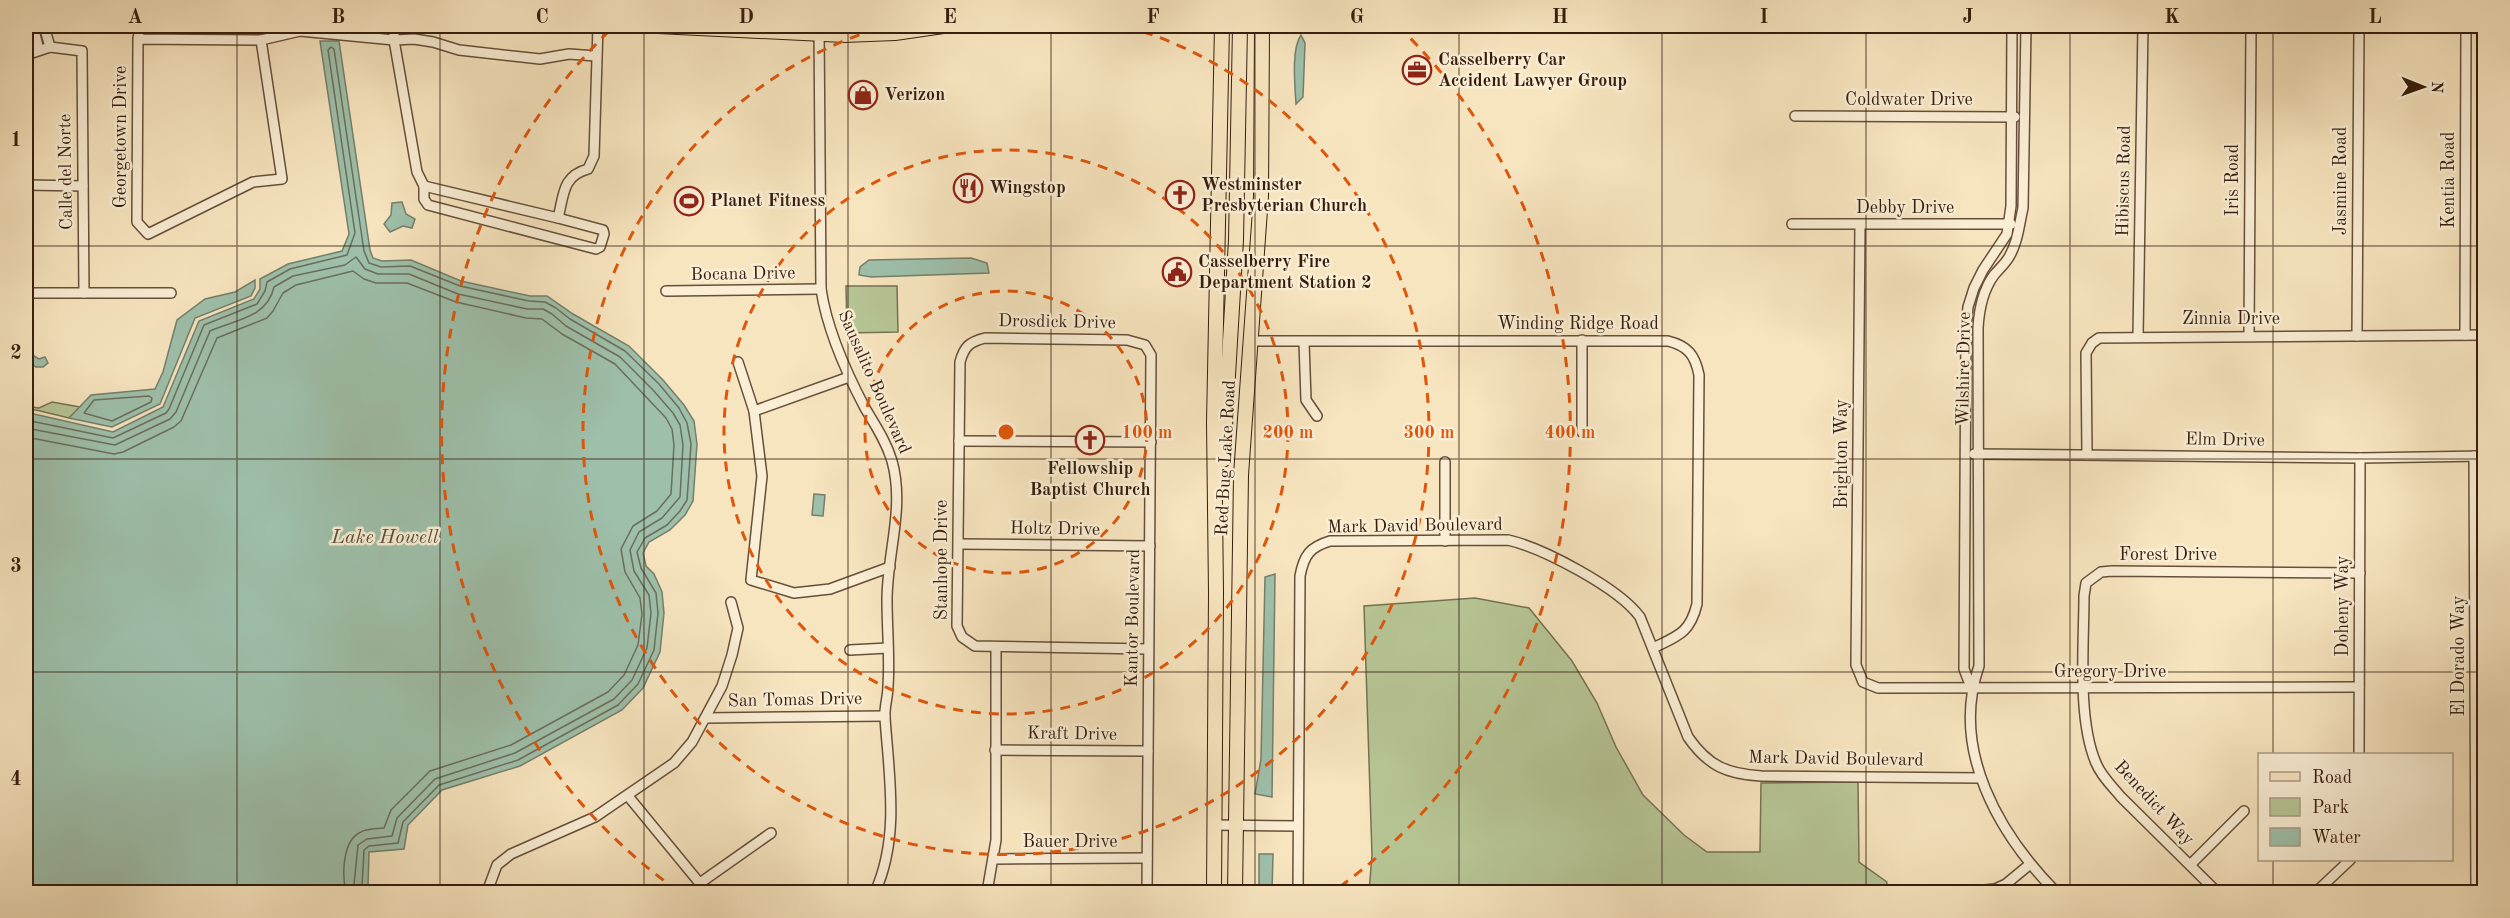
<svg xmlns="http://www.w3.org/2000/svg" width="2510" height="918" font-family="'Old Standard TT',serif">
  <style>
    .green { fill: #b7c696; stroke: #767252; stroke-width: 1.5 }
    .water { fill: #9ec0ab; stroke: #747f6c; stroke-width: 1.5 }
    .lines { fill: none; stroke-linecap: round; stroke-linejoin: round }
    .shore { stroke: #6a6e5c; stroke-width: 1.5 }
    .street-casing { stroke: #664f3a; stroke-width: 12 }
    .primary-casing { stroke: #361d0e; stroke-width: 16 }
    .street { stroke: #faeed5; stroke-width: 9 }
    .primary { stroke: #f7e5bf; stroke-width: 14 }
    .grid { fill: none; stroke: #361d0e; stroke-width: 1.5; stroke-opacity: 0.55 }
    .ring { fill: none; stroke: #df560c; stroke-width: 3; stroke-dasharray: 10 8 }
    .labels { text-anchor: middle; dominant-baseline: central; stroke-width: 5; stroke-linejoin: round; paint-order: stroke }
    .poi-label { font-size: 18px; font-weight: bold; fill: #361d0e; stroke: #faeed5; text-anchor: start }
    .street-label { font-size: 18px; fill: #361d0e; stroke: #faeed5 }
    .water-label { font-size: 20px; font-style: italic; fill: #554e3d; stroke: #faeed5 }
    .centre { fill: #df560c; stroke: #faeed5; stroke-width: 3 }
    .ring-label { font-size: 18px; text-anchor: middle; font-weight: bold; fill: #df560c; stroke: #faeed5; stroke-width: 5; stroke-linejoin: round; paint-order: stroke }
    .neatline { fill: none; stroke: #361d0e; stroke-width: 2 }
    .grid-label { font-size: 20px; text-anchor: middle; font-weight: bold; fill: #361d0e }
  </style>
  <rect width="100%" height="100%" fill="#f7e5bf"/>
  <filter id="stains"><feTurbulence type="fractalNoise" baseFrequency=".00333" numOctaves="4"/><feColorMatrix values="0 0 0 0 .2 0 0 0 0 .09 0 0 0 0 .02 0 0 0 .5 -.17"/></filter>
  <radialGradient id="worn" r=".72"><stop offset=".6" stop-color="#630" stop-opacity="0"/><stop offset="1" stop-color="#630" stop-opacity=".3"/></radialGradient>
  <!-- green -->
  <g class="green">
    <polygon points="846,286 897,286 898,332 847,333"/>
    <polygon points="52,402 80,407 69,418 36,410 26,410 26,406 39,408"/>
    <polygon points="1475,598 1529,608 1572,661 1597,703 1616,747 1643,795 1684,835 1707,852 1760,852 1761,783 1858,782 1859,862 1887,882 1886,892 1369,892 1372,855 1364,606"/>
  </g>
  <!-- water -->
  <g class="water">
    <path d="M 1301,35 L 1305,43 L 1303,97 L 1296,104 C 1295,86 1291,49 1301,35 Z"/>
    <polygon points="320,41 339,41 370,250 373,258 382,261 411,260 461,281 530,296 547,296 573,314 629,346 663,380 684,405 694,421 697,444 693,501 685,515 670,530 649,542 643,553 646,566 654,574 662,592 664,613 660,652 643,688 622,710 520,766 442,790 408,825 404,849 369,852 368,886 401,888 402,892 26,892 26,414 34,414 113,432 163,407 199,321 254,299 260,289 260,279 288,264 342,251 349,234"/>
    <polygon points="402,202 406,214 415,219 412,228 403,226 390,232 384,224 391,215 392,203"/>
    <polygon points="971,258 987,263 989,273 871,277 859,275 860,267 869,260"/>
    <polygon points="255,280 255,288 251,296 195,318 160,404 112,427 69,418 91,395 155,389 163,372 177,320 205,299 235,292"/>
    <polygon points="34,356 39,359 45,357 48,363 43,367 36,367 30,363 30,359"/>
    <polygon points="814,494 825,495 823,516 812,515"/>
    <polygon points="1275,574 1272,797 1255,794 1261,759 1265,577"/>
    <polygon points="1259,854 1273,854 1272,892 1259,892"/>
  </g>
  <g class="lines">
    <!-- shore -->
    <g class="shore">
      <polygon points="149,396 152,398 151,402 112,421 84,413 94,400"/>
      <polyline points="26,420 113,438 166,413 169,409 204,325 257,304 265,291 267,282 290,269 347,255 355,233 328,50 331,47 334,49 364,251 369,263 381,267 410,266 460,286 529,301 545,302 556,308 570,319 625,351 659,384 679,408 687,423 691,444 687,500 680,511 667,525 645,538 637,552 641,568 656,593 658,613 654,650 638,684 618,705 518,760 439,785 403,822 398,843 369,846 364,850 362,887 366,891 378,892"/>
      <path d="M 26,428 L 115,445 L 170,419 L 176,412 L 210,331 C 235,320 267,318 274,287 L 293,276 L 345,265 L 356,257 L 365,269 L 378,274 L 409,274 L 458,294 L 527,309 L 543,309 L 552,314 L 566,326 L 620,357 L 653,390 L 673,413 L 680,425 L 683,445 L 680,497 L 662,518 L 639,532 L 630,550 L 634,571 L 649,595 L 651,613 L 647,648 L 632,680 L 614,699 L 515,753 L 435,779 L 397,818 L 392,836 L 367,839 L 358,845 L 354,884 L 356,892"/>
      <path d="M 26,437 L 114,454 L 123,452 L 174,427 L 181,421 L 217,338 L 267,318 L 273,311 L 283,293 L 296,285 L 353,271 L 364,279 L 376,283 L 407,283 L 456,302 L 526,318 L 542,319 L 562,334 L 615,364 L 666,418 L 672,429 L 674,445 L 671,494 L 657,511 L 633,526 L 621,549 L 625,572 L 640,598 L 642,614 L 638,645 L 624,675 L 608,692 L 511,745 L 430,771 L 391,810 L 384,828 C 377,829 368,828 361,832 C 342,840 342,875 346,892"/>
    </g>
    <!-- street casing -->
    <g class="street-casing">
      <g id="street">
        <polyline points="33,26 39,50"/>
        <polyline points="44,26 50,47"/>
        <path d="M 394,26 L 394,40 L 417,172 L 424,186 L 558,218 C 564,195 562,176 588,169 L 594,156 L 598,26"/>
        <path d="M 819,26 L 821,289 C 827,330 846,372 865,408 C 875,425 886,441 892,461 C 905,508 887,553 887,600 C 887,629 890,658 888,686 C 888,697 884,708 885,718 C 889,776 900,837 875,892"/>
        <path d="M 2026,26 L 2023,208 C 2019,225 2018,242 2009,257 C 2005,264 1999,269 1994,275 C 1983,290 1979,310 1978,328 L 1979,666 C 1950,750 1999,834 2056,892"/>
        <polyline points="138,39 261,40 282,179 253,182 148,234 137,222 138,39 140,26"/>
        <polyline points="261,40 300,31 394,40 414,39 433,42 459,50 540,59 569,54 596,56"/>
        <polyline points="26,55 50,47 82,51 84,293"/>
        <polyline points="1795,116 2015,117"/>
        <polyline points="26,185 83,186"/>
        <polyline points="424,186 424,199 428,205 596,249 600,247 604,234 603,230 558,218"/>
        <polyline points="1792,224 2011,224"/>
        <polyline points="1860,225 1856,665 1863,682 1878,688 2359,687"/>
        <polyline points="666,291 821,289"/>
        <polyline points="26,293 171,293"/>
        <polyline points="2249,335 2251,26"/>
        <polyline points="2465,335 2466,26"/>
        <polyline points="2138,336 2143,26"/>
        <polyline points="2357,336 2359,26"/>
        <polyline points="1582,340 1582,432"/>
        <path d="M 1249,341 L 1668,341 C 1688,346 1695,355 1699,375 L 1697,604 C 1690,633 1678,636 1653,648"/>
        <polyline points="1304,342 1306,400 1317,416"/>
        <polyline points="738,362 754,411 762,476 751,580 794,593 830,589 890,567"/>
        <polyline points="754,411 849,377"/>
        <polyline points="959,441 1151,442"/>
        <polyline points="1974,454 2360,458 2484,456"/>
        <polyline points="2087,455 2086,353 2092,343 2099,338 2484,335"/>
        <polyline points="2474,456 2476,892"/>
        <polyline points="1445,462 1445,541"/>
        <polyline points="959,544 1150,546"/>
        <polyline points="850,650 888,648"/>
        <polyline points="1971,687 1964,669 1966,328 1968,307 1974,288 1983,270 2007,234 2011,206 2012,26"/>
        <polyline points="706,718 885,716"/>
        <polyline points="995,750 1148,751"/>
        <polyline points="2359,754 2360,458"/>
        <polyline points="628,796 707,892"/>
        <polyline points="1214,825 1298,826"/>
        <polyline points="993,859 1147,858"/>
        <polyline points="2190,865 2244,811"/>
        <polyline points="700,883 771,833"/>
        <polyline points="487,892 497,865 511,854 595,817 674,763 692,742 722,686 732,655 738,628 731,602"/>
        <polyline points="987,892 996,840 996,647"/>
        <path d="M 1147,892 L 1151,355 L 1145,345 L 1127,340 L 985,338 C 969,342 964,347 960,362 L 957,626 L 962,637 L 975,646 L 1148,649"/>
        <path d="M 1298,892 L 1300,576 C 1304,555 1310,547 1330,541 L 1508,540 C 1543,548 1619,588 1640,617 L 1688,737 C 1708,766 1727,774 1761,776 L 1981,778"/>
        <polyline points="1965,892 1995,889 2006,884 2029,865"/>
        <path d="M 2217,892 L 2121,797 C 2112,786 2101,776 2096,763 C 2077,719 2084,644 2084,596 L 2086,583 L 2101,572 L 2112,571 L 2360,573"/>
        <polyline points="2316,892 2350,860"/>
      </g>
    </g>
    <!-- primary casing -->
    <g class="primary-casing">
      <g id="primary">
        <polyline points="658,26 844,35 895,33 943,26"/>
        <polyline points="1223,460 1236,240 1240,26"/>
        <polyline points="1214,892 1216,593 1214,422 1222,26"/>
        <polyline points="1235,892 1241,475 1261,196 1262,26"/>
      </g>
    </g>
    <!-- street -->
    <use href="#street" class="street"/>
    <!-- primary -->
    <use href="#primary" class="primary"/>
  </g>
  <!-- grid -->
  <path class="grid" d="M 237,26 L 237,892M 440,26 L 440,892M 644,26 L 644,892M 848,26 L 848,892M 1051,26 L 1051,892M 1255,26 L 1255,892M 1459,26 L 1459,892M 1662,26 L 1662,892M 1866,26 L 1866,892M 2070,26 L 2070,892M 2273,26 L 2273,754M 26,246 L 2484,246M 26,459 L 2484,459M 26,672 L 2484,672M 2273,860 L 2273,892"/>
  <!-- distance rings -->
  <g class="ring">
    <circle cx="1006" cy="432" r="141"/>
    <circle cx="1006" cy="432" r="282"/>
    <path d="M1126 26A423 423 0 1 1 886 26"/>
    <path d="M678 891A564 564 0 0 1 614 26M1398 26A564 564 0 0 1 1334 891"/>
  </g>
  <!-- icons -->
  <defs>
    <g id="office-ring" transform="scale(1.5)"><circle r="9.5" fill="#faeed5" stroke="#8f2418" stroke-width="1.5"/><path d="M-6-3h4V-5.5h4V-3h4V5H-6ZM-1-4.5V-3h2v-1.5ZM-6 0V1H6V0Z" fill="#8f2418"/></g>
    <g id="shop-ring" transform="scale(1.5)"><circle r="9.5" fill="#faeed5" stroke="#8f2418" stroke-width="1.5"/><path d="M-5-2.5h2.3a2.7 3.5 0 0 1 5.4 0H5L5.5 6h-11ZM-1.5-2.5h3a1.5 2.3 0 0 0-3 0Z" fill="#8f2418"/></g>
    <g id="restaurant-ring" transform="scale(1.5)"><circle r="9.5" fill="#faeed5" stroke="#8f2418" stroke-width="1.5"/><path d="M-5-6h1v4h1v-4h1v4h1v-4h1v5L-1.5 .5V6h-2V.5L-5-1ZM5-6V6H3V1.5H1.5Q1.5-4 5-6Z" fill="#8f2418"/></g>
    <g id="church-ring" transform="scale(1.5)"><circle r="9.5" fill="#faeed5" stroke="#8f2418" stroke-width="1.5"/><path d="M-1.2-6h2.4v3.5h3.3v2.4h-3.3V6h-2.4V-.1h-3.3v-2.4h3.3Z" fill="#8f2418"/></g>
    <g id="stadium-ring" transform="scale(1.5)"><circle r="9.5" fill="#faeed5" stroke="#8f2418" stroke-width="1.5"/><path d="M0-5a6.5 5 0 1 0 0 10a6.5 5 0 1 0 0-10ZM-3.5-1.8h7v3.6h-7Z" fill="#8f2418"/></g>
    <g id="civic-ring" transform="scale(1.5)"><circle r="9.5" fill="#faeed5" stroke="#8f2418" stroke-width="1.5"/><path d="M-.6-6.5H3V-4.5H.6V-3L4-1V1h2V6H-6V1h2V-1L-.6-3ZM-1.2 2.5V6h2.4V2.5Z" fill="#8f2418"/></g>
  </defs>
  <g fill-rule="evenodd">
    <use href="#office-ring" x="1417" y="70"/>
    <use href="#shop-ring" x="863" y="95"/>
    <use href="#restaurant-ring" x="968" y="188"/>
    <use href="#church-ring" x="1180" y="195"/>
    <use href="#stadium-ring" x="689" y="201"/>
    <use href="#civic-ring" x="1177" y="272"/>
    <use href="#church-ring" x="1090" y="440"/>
  </g>
  <g class="labels">
    <!-- poi labels -->
    <g class="poi-label">
      <text x="1438" y="60">Casselberry Car<tspan x="1438" dy="21">Accident Lawyer Group</tspan></text>
      <text x="884" y="95">Verizon</text>
      <text x="1201" y="185">Westminster<tspan x="1201" dy="21">Presbyterian Church</tspan></text>
      <text x="989" y="188">Wingstop</text>
      <text x="710" y="201">Planet Fitness</text>
      <text x="1198" y="262">Casselberry Fire<tspan x="1198" dy="21">Department Station 2</tspan></text>
      <text x="1090" y="469" text-anchor="middle">Fellowship<tspan x="1090" dy="21">Baptist Church</tspan></text>
    </g>
    <!-- street labels -->
    <g class="street-label">
      <text x="1909" y="100">Coldwater Drive</text>
      <text transform="translate(121 137) rotate(-90)">Georgetown Drive</text>
      <text transform="translate(66 172) rotate(-91)">Calle del Norte</text>
      <text transform="translate(2233 180) rotate(-90)">Iris Road</text>
      <text transform="translate(2449 180) rotate(-90)">Kentia Road</text>
      <text transform="translate(2124 181) rotate(-89)">Hibiscus Road</text>
      <text transform="translate(2341 181) rotate(-90)">Jasmine Road</text>
      <text x="1905" y="208">Debby Drive</text>
      <text transform="translate(743 274) rotate(-1)">Bocana Drive</text>
      <text x="2231" y="319">Zinnia Drive</text>
      <text transform="translate(1057 322) rotate(1)">Drosdick Drive</text>
      <text x="1578" y="324">Winding Ridge Road</text>
      <text transform="translate(1964 369) rotate(-89)">Wilshire Drive</text>
      <text transform="translate(874 382) rotate(66)">Sausalito Boulevard</text>
      <text transform="translate(2225 440) rotate(1)">Elm Drive</text>
      <text transform="translate(1842 454) rotate(-90)">Brighton Way</text>
      <text transform="translate(1226 458) rotate(-87)">Red Bug Lake Road</text>
      <text transform="translate(1415 526) rotate(-1)">Mark David Boulevard</text>
      <text transform="translate(1055 529) rotate(1)">Holtz Drive</text>
      <text x="2168" y="555">Forest Drive</text>
      <text transform="translate(942 560) rotate(-90)">Stanhope Drive</text>
      <text transform="translate(2343 606) rotate(-90)">Doheny Way</text>
      <text transform="translate(1133 618) rotate(-89)">Kantor Boulevard</text>
      <text transform="translate(2459 656) rotate(-90)">El Dorado Way</text>
      <text x="2110" y="672">Gregory Drive</text>
      <text transform="translate(795 700) rotate(-1)">San Tomas Drive</text>
      <text transform="translate(1072 734) rotate(1)">Kraft Drive</text>
      <text transform="translate(1836 759) rotate(1)">Mark David Boulevard</text>
      <text transform="translate(2154 803) rotate(47)">Benedict Way</text>
      <text x="1070" y="842">Bauer Drive</text>
    </g>
    <!-- water labels -->
    <g class="water-label">
      <text x="385" y="538">Lake Howell</text>
    </g>
  </g>
  <circle cx="1006" cy="432" r="9" class="centre"/>
  <g class="ring-label">
    <text x="1147" y="438">100 m</text>
    <text x="1288" y="438">200 m</text>
    <text x="1429" y="438">300 m</text>
    <text x="1570" y="438">400 m</text>
  </g>
  <!-- margin -->
  <rect width="2510" height="918" fill="none" stroke="#f7e5bf" stroke-width="66"/>
  <!-- legend -->
  <rect x="2258" y="753" width="195" height="108" fill="#faeed5" stroke="#ac9a85" stroke-width="1.5"/>
  <rect x="2270" y="772" width="30" height="9" fill="#f7e5bf" stroke="#ac9a85" stroke-width="1.5"/>
  <text x="2312" y="783" font-size="18" fill="#361d0e">Road</text>
  <rect x="2270" y="798" width="30" height="18" fill="#b7c696" stroke="#ac9a85" stroke-width="1.5"/>
  <text x="2312" y="813" font-size="18" fill="#361d0e">Park</text>
  <rect x="2270" y="828" width="30" height="18" fill="#9ec0ab" stroke="#ac9a85" stroke-width="1.5"/>
  <text x="2312" y="843" font-size="18" fill="#361d0e">Water</text>
  <!-- north arrow -->
  <g transform="translate(2423 87) rotate(91)" stroke="#faeed5" stroke-width="4.5" paint-order="stroke">
  <path d="M0-4.5L10 22L0 15L-10 22Z" fill="#361d0e"/>
  <text y="-9" font-size="16" font-weight="bold" text-anchor="middle" fill="#361d0e">N</text>
  </g>
  <rect x="33" y="33" width="2444" height="852" class="neatline"/>
  <g class="grid-label">
    <text x="135" y="23">A</text>
    <text x="338" y="23">B</text>
    <text x="542" y="23">C</text>
    <text x="746" y="23">D</text>
    <text x="950" y="23">E</text>
    <text x="1153" y="23">F</text>
    <text x="1357" y="23">G</text>
    <text x="1560" y="23">H</text>
    <text x="1764" y="23">I</text>
    <text x="1968" y="23">J</text>
    <text x="2172" y="23">K</text>
    <text x="2375" y="23">L</text>
    <text x="16" y="146">1</text>
    <text x="16" y="359">2</text>
    <text x="16" y="572">3</text>
    <text x="16" y="785">4</text>
  </g>
  <rect width="100%" height="100%" filter="url(#stains)"/>
  <rect width="100%" height="100%" fill="url(#worn)"/>
</svg>
